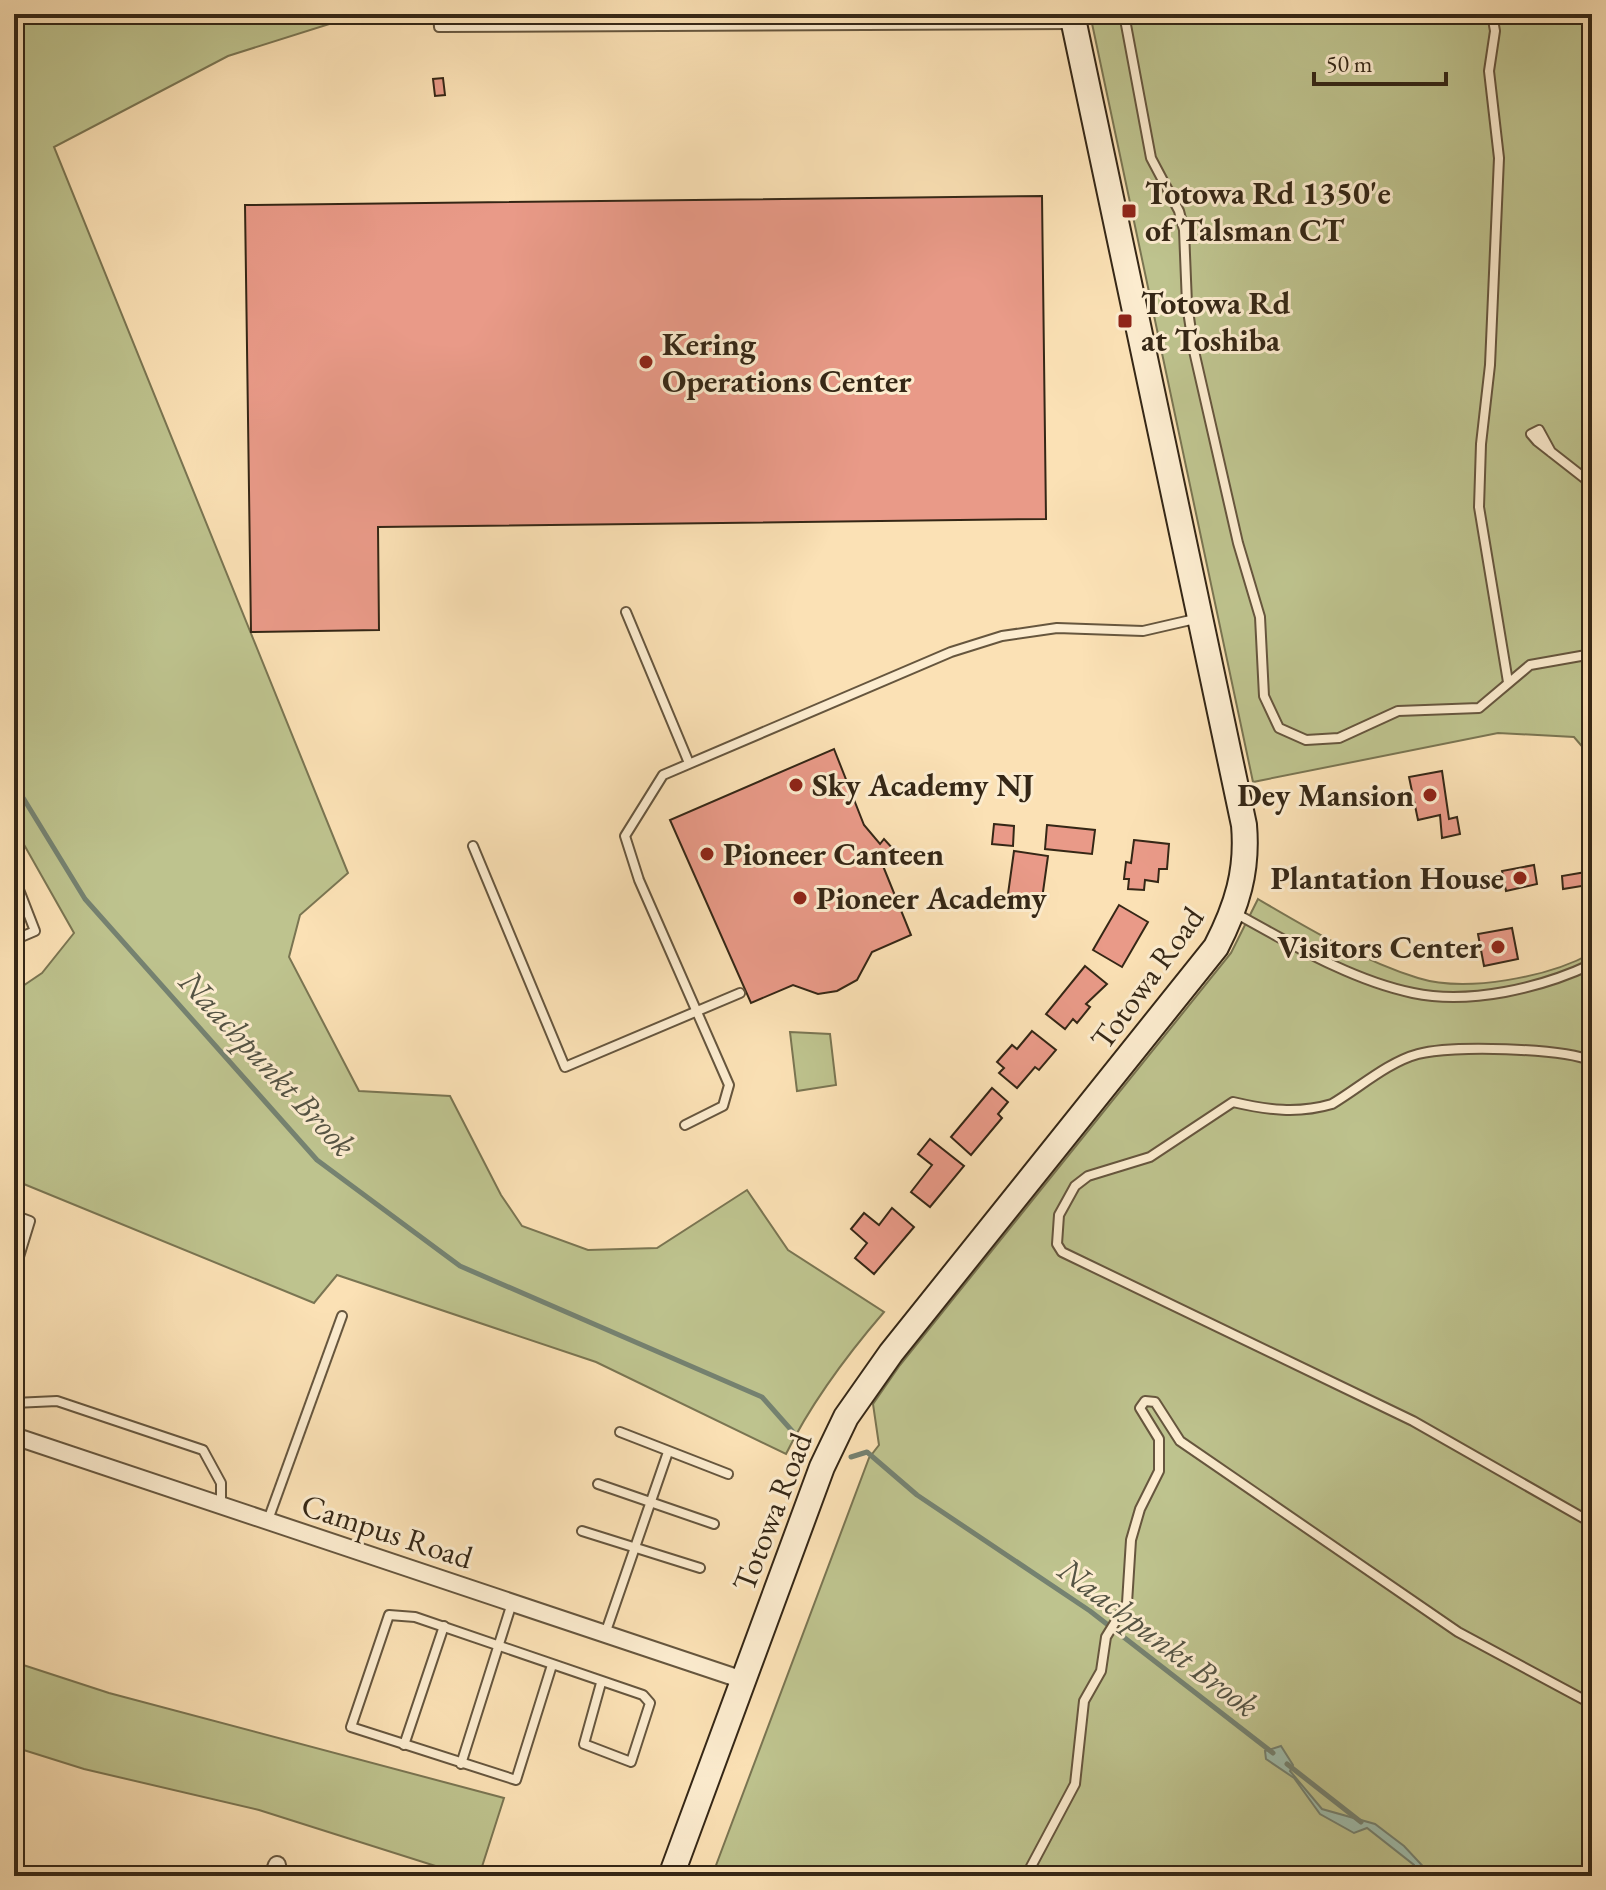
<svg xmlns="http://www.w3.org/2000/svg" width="1606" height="1890" font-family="'EB Garamond',serif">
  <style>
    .green { fill: #bec38e; stroke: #7a7552; stroke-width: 2 }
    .water { fill: #9fbeae; stroke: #758271; stroke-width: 2 }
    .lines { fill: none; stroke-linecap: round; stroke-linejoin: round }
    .stream { stroke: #758271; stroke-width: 5 }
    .building { fill: #e99a88; stroke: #352716; stroke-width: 2 }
    .lane-casing { stroke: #66563e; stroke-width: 12 }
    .street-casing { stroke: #66563e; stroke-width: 20 }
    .secondary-casing { stroke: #352716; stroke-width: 28 }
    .lane { stroke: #fceccf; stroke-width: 8 }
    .street { stroke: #fceccf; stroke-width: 16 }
    .secondary { stroke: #fceccf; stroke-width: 24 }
    .poi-dot { fill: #8f2418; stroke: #fceccf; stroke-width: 3 }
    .labels { text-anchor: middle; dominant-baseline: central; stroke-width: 6; stroke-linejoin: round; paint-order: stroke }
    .poi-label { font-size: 32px; font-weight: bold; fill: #352716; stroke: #fceccf; text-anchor: start }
    .street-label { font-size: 32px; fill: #352716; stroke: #fceccf }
    .water-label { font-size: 34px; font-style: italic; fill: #555444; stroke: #fceccf }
  </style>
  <rect width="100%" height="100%" fill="#fbe1b5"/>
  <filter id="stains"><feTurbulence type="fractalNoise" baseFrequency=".0025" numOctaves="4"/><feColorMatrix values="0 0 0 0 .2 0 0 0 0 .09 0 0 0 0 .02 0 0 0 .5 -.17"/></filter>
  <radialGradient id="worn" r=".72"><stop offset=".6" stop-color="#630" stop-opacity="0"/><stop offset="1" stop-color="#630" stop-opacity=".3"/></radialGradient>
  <!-- green -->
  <g class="green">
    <path d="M 14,14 L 361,14 L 228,56 L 54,147 L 348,873 L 300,915 L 289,957 L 359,1091 L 450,1096 L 501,1195 L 522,1226 L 588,1250 L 657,1248 L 747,1190 L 788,1250 L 884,1312 C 847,1355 811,1403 786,1454 L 596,1362 L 337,1275 L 314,1303 L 14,1180 L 14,992 L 42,973 L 74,933 L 14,827 Z"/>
    <polygon points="1090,14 1592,14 1592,758 1574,737 1498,733 1253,782"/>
    <path d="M 1258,899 C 1309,929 1361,960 1418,978 C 1466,993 1549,977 1592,953 L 1592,1876 L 712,1876 L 869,1458 L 879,1445 L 873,1404 L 900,1365 L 1231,953 Z"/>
    <polygon points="790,1032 830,1034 836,1085 797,1091"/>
    <polygon points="14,1662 109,1693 504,1798 479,1876 467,1876 259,1810 84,1769 14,1747"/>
  </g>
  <!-- water -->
  <polygon class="water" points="1281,1746 1293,1765 1290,1771 1322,1809 1375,1824 1404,1846 1432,1876 1419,1876 1414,1865 1367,1828 1354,1833 1320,1814 1294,1778 1266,1759 1265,1751"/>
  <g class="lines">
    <!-- stream -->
    <g class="stream">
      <polyline points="14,783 85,899 317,1160 460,1266 762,1397 801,1441"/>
      <polyline points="851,1457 867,1452 917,1495 1090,1611 1273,1753"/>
      <polyline points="1287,1764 1361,1822"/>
    </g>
  </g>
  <!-- building -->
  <g class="building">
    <polygon points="443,78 445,95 435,96 433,79"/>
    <polygon points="1042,196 1046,519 378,527 379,630 251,632 245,205"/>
    <polygon points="834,749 864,825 880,844 884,839 894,850 881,861 911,935 872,952 857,980 837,991 818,994 793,985 751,1003 670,820"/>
    <polygon points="1442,771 1449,819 1457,817 1460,834 1442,838 1440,815 1418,820 1409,777"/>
    <polygon points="994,824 1014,826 1013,846 992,844"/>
    <polygon points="1047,825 1095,830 1092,854 1045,849"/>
    <polygon points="1134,840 1169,844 1167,869 1159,869 1158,882 1145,880 1144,890 1128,889 1129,879 1124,879 1126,862 1131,863"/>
    <polygon points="1014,851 1048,856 1042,899 1008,894"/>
    <polygon points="1534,865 1537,884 1506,891 1502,871"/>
    <polygon points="1586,872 1588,885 1563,889 1562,876"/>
    <polygon points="1119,905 1148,922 1122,967 1093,950"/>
    <polygon points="1512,928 1518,959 1484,966 1478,934"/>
    <polygon points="1085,966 1107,984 1086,1004 1090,1007 1077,1023 1073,1019 1065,1029 1046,1014"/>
    <polygon points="1032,1031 1056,1050 1039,1070 1035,1067 1017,1088 999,1073 1004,1068 997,1062 1012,1045 1017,1049"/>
    <polygon points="992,1088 1008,1102 998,1114 1002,1118 971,1155 951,1137"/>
    <polygon points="930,1139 964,1166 930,1207 911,1192 932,1165 918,1154"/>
    <polygon points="892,1208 914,1227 874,1274 855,1258 867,1243 851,1229 864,1213 879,1225"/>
  </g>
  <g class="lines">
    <!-- lane casing -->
    <g class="lane-casing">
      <g id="lane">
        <polyline points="438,14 439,27 1073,24"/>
        <polyline points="1124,14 1151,158 1179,211 1184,230 1187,304 1194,351 1238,543 1260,617 1264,696 1279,728 1306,740 1339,738 1398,711 1479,708 1530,665 1592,654"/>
        <polyline points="1492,14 1495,31 1489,71 1499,158 1490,365 1481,444 1479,507 1508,682"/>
        <polyline points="1551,452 1539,430 1531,434 1537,441 1592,484"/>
        <polyline points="626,612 689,763"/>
        <polyline points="473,846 565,1067 740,993"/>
        <polyline points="14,877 35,931 14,940"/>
        <path d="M 1235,913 C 1290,943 1350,980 1413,993 C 1470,1005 1541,988 1592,964"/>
        <path d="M 1592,1061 C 1562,1048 1451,1045 1418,1054 C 1388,1062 1359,1088 1332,1104 C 1298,1114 1267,1110 1233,1102 L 1150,1157 L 1088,1176 L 1075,1186 L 1059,1215 L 1057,1244 L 1062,1252 L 1413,1421 L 1592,1523"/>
        <polyline points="685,1125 723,1106 729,1085 639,880 625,836 663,775 951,652 1002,636 1057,628 1143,631 1195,619"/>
        <polyline points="14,1215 30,1221 14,1273"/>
        <polyline points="14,1403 57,1401 203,1450 221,1483 221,1505"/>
        <polyline points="620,1432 728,1474"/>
        <polyline points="598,1484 714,1524"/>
        <polyline points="268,1520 342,1316"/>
        <polyline points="582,1531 700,1568"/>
        <polyline points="605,1634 668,1452"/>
        <polyline points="552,1665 516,1780 351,1727 389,1615 415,1617 643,1695 650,1703 631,1762 584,1744 601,1683"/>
        <polyline points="404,1745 444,1626"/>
        <polyline points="461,1764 512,1603"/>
        <polyline points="1026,1876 1075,1784 1084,1701 1101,1671 1106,1637 1127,1603 1131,1540 1140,1509 1159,1471 1159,1439 1140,1408 1145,1401 1155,1402 1180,1441 1458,1632 1592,1704"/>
      </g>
    </g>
    <!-- street casing -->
    <g class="street-casing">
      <g id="street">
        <polyline points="14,1436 743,1680"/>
        <polyline points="273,1876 277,1865"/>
      </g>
    </g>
    <!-- secondary casing -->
    <g class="secondary-casing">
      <path id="secondary" d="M 671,1876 L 822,1467 L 846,1417 L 891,1353 L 1216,947 C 1237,906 1248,871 1244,825 L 1072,14"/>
    </g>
    <!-- lane -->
    <use href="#lane" class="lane"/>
    <!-- street -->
    <use href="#street" class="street"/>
    <!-- secondary -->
    <use href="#secondary" class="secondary"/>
  </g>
  <!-- markers -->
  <g class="poi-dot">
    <rect x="1121" y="203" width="16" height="16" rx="4"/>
    <rect x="1117" y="313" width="16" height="16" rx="4"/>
    <circle cx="646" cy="362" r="8"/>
    <circle cx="796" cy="785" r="8"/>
    <circle cx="1430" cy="795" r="8"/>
    <circle cx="707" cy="854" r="8"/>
    <circle cx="1520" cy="878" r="8"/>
    <circle cx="800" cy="898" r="8"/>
    <circle cx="1498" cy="947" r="8"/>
  </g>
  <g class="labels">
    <!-- poi labels -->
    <g class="poi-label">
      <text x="1145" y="193">Totowa Rd 1350'e<tspan x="1145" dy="37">of Talsman CT</tspan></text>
      <text x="1141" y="303">Totowa Rd<tspan x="1141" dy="37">at Toshiba</tspan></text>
      <text x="662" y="344">Kering<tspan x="662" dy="37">Operations Center</tspan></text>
      <text x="812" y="785">Sky Academy NJ</text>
      <text x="1414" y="795" text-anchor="end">Dey Mansion</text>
      <text x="723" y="854">Pioneer Canteen</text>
      <text x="1504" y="878" text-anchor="end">Plantation House</text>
      <text x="816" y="898">Pioneer Academy</text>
      <text x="1482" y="947" text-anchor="end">Visitors Center</text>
    </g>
    <!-- street labels -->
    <g class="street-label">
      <text transform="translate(1147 978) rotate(-54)">Totowa Road</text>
      <text transform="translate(772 1512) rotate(-69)">Totowa Road</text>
      <text transform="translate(387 1531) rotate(18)">Campus Road</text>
    </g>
    <!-- water labels -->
    <g class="water-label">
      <text transform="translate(268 1063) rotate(47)">Naachpunkt Brook</text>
      <text transform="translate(1159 1637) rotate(37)">Naachpunkt Brook</text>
    </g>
  </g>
  <!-- margin -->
  <rect width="1606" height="1890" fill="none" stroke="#fbe1b5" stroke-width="48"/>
  <rect x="16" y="16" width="1574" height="1858" fill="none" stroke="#352716" stroke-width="4"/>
  <rect x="24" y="24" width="1558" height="1842" fill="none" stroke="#352716" stroke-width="2"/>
  <!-- scale -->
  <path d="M1314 72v12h132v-12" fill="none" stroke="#352716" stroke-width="4"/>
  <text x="1326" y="72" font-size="24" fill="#352716" stroke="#fceccf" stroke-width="6" paint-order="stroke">50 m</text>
  <rect width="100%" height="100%" filter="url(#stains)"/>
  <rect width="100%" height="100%" fill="url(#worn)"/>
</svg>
